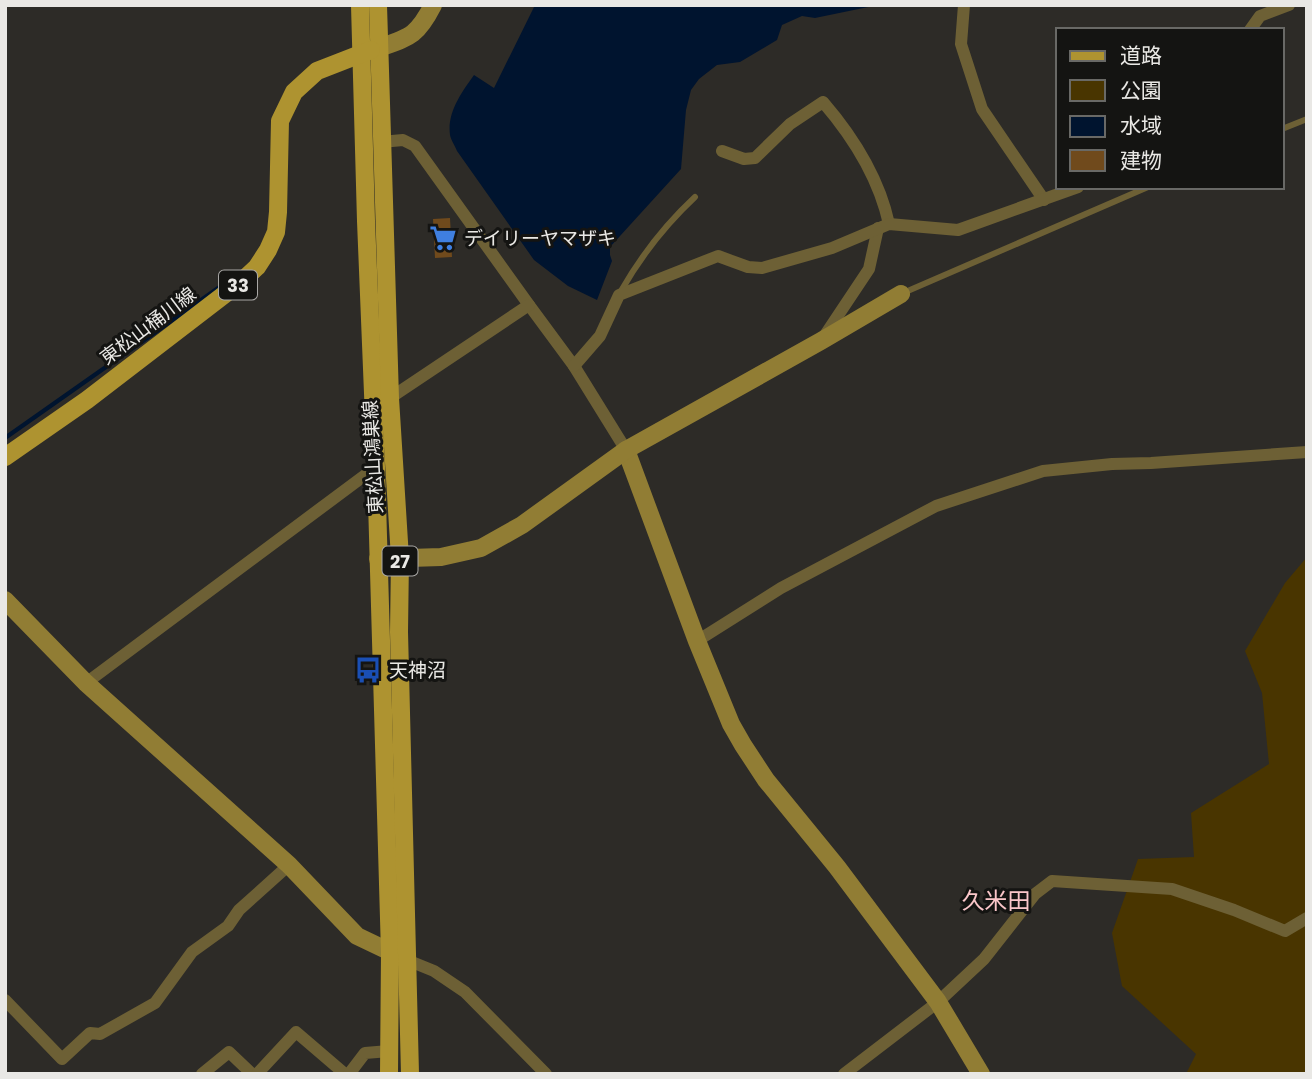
<svg xmlns="http://www.w3.org/2000/svg" width="1312" height="1079" font-family="Poppins,'Noto Sans JP',sans-serif">
  <style>
    .green { fill: #493500 }
    .water { fill: #00142f }
    .lines { fill: none; stroke-linecap: round; stroke-linejoin: round }
    .stream { stroke: #00142f; stroke-width: 4.5 }
    .building { fill: #704a1c }
    .lane { stroke: #6d6035; stroke-width: 6 }
    .street { stroke: #6d6035; stroke-width: 12 }
    .secondary { stroke: #917d34; stroke-width: 18 }
    .primary { stroke: #ae9330; stroke-width: 18 }
    .labels { text-anchor: middle; dominant-baseline: central; stroke-width: 6; stroke-linejoin: round; paint-order: stroke }
    .shield { fill: #141412; stroke: #a9a8a6; stroke-width: 2 }
    .shield-label { font-size: 18px; font-weight: bold; fill: #e9e8e5 }
    .poi-label { font-size: 19px; fill: #e9e8e5; stroke: #141412; text-anchor: start }
    .street-label { font-size: 19px; fill: #e9e8e5; stroke: #141412 }
    .quarter-label { font-size: 23px; fill: #fac6c9; stroke: #141412 }
  </style>
  <rect width="100%" height="100%" fill="#2d2b27"/>
  <!-- green -->
  <polygon class="green" points="1307,557 1307,1074 1186,1074 1196,1054 1122,986 1112,933 1138,859 1194,857 1191,813 1269,764 1262,693 1245,651 1285,583"/>
  <!-- water -->
  <path class="water" d="M 535,5 L 878,5 L 815,18 L 802,16 L 782,25 L 777,40 L 740,62 L 717,65 L 699,79 L 691,90 L 686,110 L 681,169 L 610,247 L 610,255 L 612,261 L 597,300 L 568,286 L 534,260 L 457,151 C 455,146 451,140 450,135 C 447,112 462,92 474,75 L 494,88 Z"/>
  <g class="lines">
    <!-- stream -->
    <polyline class="stream" points="5,438 221,286"/>
  </g>
  <!-- building -->
  <polygon class="building" points="450,218 452,257 435,258 433,219"/>
  <g class="lines">
    <!-- lane -->
    <g class="lane">
      <polyline points="1282,129 1307,119"/>
      <path d="M 621,291 C 641,256 665,225 695,197"/>
      <polyline points="903,293 1148,187"/>
    </g>
    <!-- street -->
    <g class="street">
      <polyline points="964,5 961,44 982,109 1044,200"/>
      <polyline points="1250,30 1260,16 1289,5"/>
      <polyline points="381,142 403,140 415,146 529,305 574,366 626,450"/>
      <path d="M 722,151 L 744,159 L 755,158 L 790,124 L 823,102 C 854,138 879,178 889,224"/>
      <polyline points="823,338 869,269 878,228"/>
      <polyline points="574,366 600,336 619,295 718,256 748,267 762,268 832,248 889,224 958,230 1078,187"/>
      <polyline points="390,398 529,305"/>
      <polyline points="697,641 781,588 936,506 1043,471 1112,464 1151,463 1307,452"/>
      <polyline points="86,683 376,467"/>
      <polyline points="407,960 434,971 465,992 546,1074"/>
      <polyline points="5,1000 62,1059 90,1033 100,1034 155,1003 192,952 228,926 239,910 289,865"/>
      <polyline points="202,1074 229,1052 252,1074"/>
      <polyline points="257,1074 296,1032 345,1074"/>
      <polyline points="349,1074 365,1053 389,1051"/>
      <polyline points="844,1074 938,1002 984,959 1035,894 1052,881 1172,889 1234,910 1285,931 1307,918"/>
    </g>
    <!-- secondary -->
    <g class="secondary">
      <path d="M 379,48 C 410,37 417,36 433,5"/>
      <polyline points="626,450 697,641 731,724 743,745 766,780 837,867 938,1002 981,1074"/>
      <polyline points="378,559 441,557 481,548 522,525 626,450 821,341 901,294"/>
      <polyline points="5,600 86,683 289,865 357,936 401,957"/>
    </g>
    <!-- primary -->
    <g class="primary">
      <polyline points="360,5 366,221 376,467 390,953 389,1074"/>
      <polyline points="378,5 390,398 400,558 399,632 410,1074"/>
      <polyline points="5,457 87,400 242,281 257,267 268,250 276,232 278,212 280,121 294,92 317,71 371,50"/>
    </g>
  </g>
  <!-- icons -->
  <defs>
    <g id="supermarket-bare" transform="scale(2.1)"><path d="M-6-5.5h2.5l.6 2H6L4.5 2H-2.5L-4.4-4H-6ZM-1.5 3.2a1.3 1.3 0 1 0 .1 0ZM3 3.2a1.3 1.3 0 1 0 .1 0Z" fill="#3f7fe0" stroke="#141412" stroke-width="2.5" paint-order="stroke"/></g>
    <g id="bus-bare" transform="scale(2.1)"><path d="M-5-6H5V4H4V6H2V4H-2V6H-4V4H-5ZM-3.5-4V0h7V-4ZM-3.5 1.2v1.5H-2V1.2ZM2 1.2v1.5H3.5V1.2Z" fill="#1a4fb4" stroke="#141412" stroke-width="2.5" paint-order="stroke"/></g>
  </defs>
  <g fill-rule="evenodd">
    <use href="#supermarket-bare" x="443" y="238"/>
    <use href="#bus-bare" x="368" y="670"/>
  </g>
  <g class="labels">
    <!-- shield labels -->
    <g class="shield">
      <rect x="219" y="270.5" width="38" height="29" rx="5"/>
      <rect x="382.5" y="546.5" width="35" height="29" rx="5"/>
    </g>
    <g class="shield-label">
      <text x="238" y="285">33</text>
      <text x="400" y="561">27</text>
    </g>
    <!-- poi labels -->
    <g class="poi-label">
      <text x="464" y="238">デイリーヤマザキ</text>
      <text x="389" y="670">天神沼</text>
    </g>
    <!-- street labels -->
    <g class="street-label">
      <text transform="translate(148 326) rotate(-37)">東松山桶川線</text>
      <text transform="translate(373 457) rotate(-93)">東松山鴻巣線</text>
    </g>
    <!-- quarter labels -->
    <g class="quarter-label">
      <text x="996" y="901">久米田</text>
    </g>
  </g>
  <!-- border -->
  <rect width="1312" height="1079" fill="none" stroke="#e9e8e5" stroke-width="14"/>
  <!-- legend -->
  <rect x="1056" y="28" width="228" height="161" fill="#141412" stroke="#696966" stroke-width="2"/>
  <rect x="1070" y="51" width="35" height="10" fill="#ae9330" stroke="#696966" stroke-width="2"/>
  <text x="1120" y="63" font-size="21" fill="#e9e8e5">道路</text>
  <rect x="1070" y="80" width="35" height="21" fill="#493500" stroke="#696966" stroke-width="2"/>
  <text x="1120" y="98" font-size="21" fill="#e9e8e5">公園</text>
  <rect x="1070" y="116" width="35" height="21" fill="#00142f" stroke="#696966" stroke-width="2"/>
  <text x="1120" y="133" font-size="21" fill="#e9e8e5">水域</text>
  <rect x="1070" y="150" width="35" height="21" fill="#704a1c" stroke="#696966" stroke-width="2"/>
  <text x="1120" y="168" font-size="21" fill="#e9e8e5">建物</text>
</svg>
